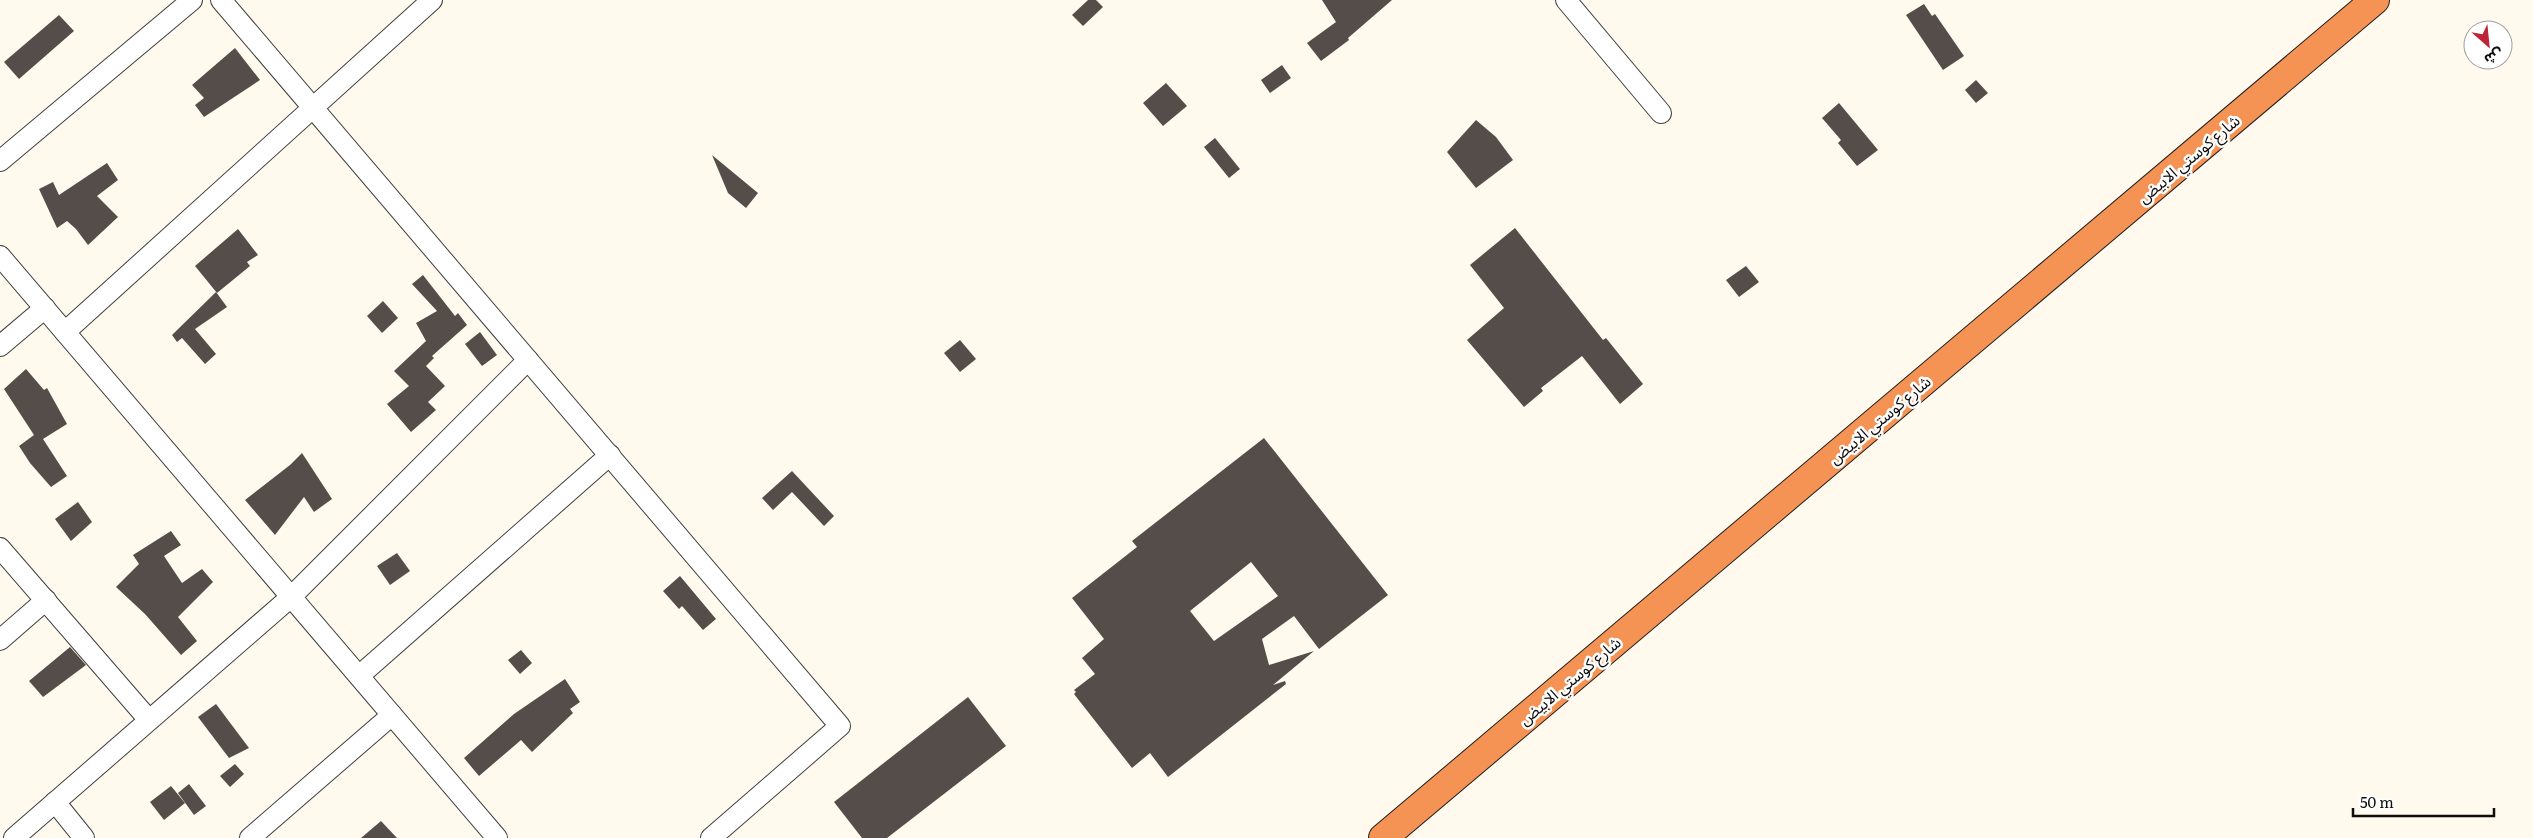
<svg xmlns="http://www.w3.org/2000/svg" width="2533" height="838" font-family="Literata,'Noto Sans Arabic',serif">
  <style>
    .building { fill: #554d49; fill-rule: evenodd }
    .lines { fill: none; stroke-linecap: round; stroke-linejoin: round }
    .street-casing { stroke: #404040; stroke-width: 22 }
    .highway-casing { stroke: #1e1e1e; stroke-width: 30 }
    .street { stroke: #fff; stroke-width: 20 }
    .highway { stroke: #f59354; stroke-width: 28 }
    .labels { text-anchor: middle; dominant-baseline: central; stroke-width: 5; stroke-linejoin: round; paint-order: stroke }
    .street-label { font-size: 16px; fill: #0d0d0d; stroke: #fff }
  </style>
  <rect width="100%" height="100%" fill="#fffaed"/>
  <!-- building -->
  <g class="building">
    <polygon points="1088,0 1096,0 1103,7 1083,26 1072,15"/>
    <polygon points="1322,0 1392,0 1348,38 1349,40 1321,61 1307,43 1336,22"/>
    <polygon points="1924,4 1932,16 1935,14 1964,56 1943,70 1906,15"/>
    <polygon points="59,15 74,31 19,79 4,62"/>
    <polygon points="235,48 260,80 204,117 195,105 204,98 192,85"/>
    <polygon points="1282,65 1291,78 1270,93 1261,80"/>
    <polygon points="1976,80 1988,93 1976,103 1965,90"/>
    <polygon points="1166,83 1187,106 1163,126 1143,103"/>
    <polygon points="1839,103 1878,150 1857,166 1838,143 1841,140 1822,118"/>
    <polygon points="1476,120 1496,137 1513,160 1476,188 1447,152"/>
    <polygon points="1215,138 1240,169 1229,178 1204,147"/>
    <polygon points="712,155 758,193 746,208 728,193"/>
    <polygon points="107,163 118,180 97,196 118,217 88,245 76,229 67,221 57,228 39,189 53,182 59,195"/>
    <polygon points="1515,228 1603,340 1606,338 1643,384 1620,404 1582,356 1541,388 1543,391 1524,407 1467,340 1504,308 1470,265"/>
    <polygon points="238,229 258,255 247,262 250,266 217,293 195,266"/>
    <polygon points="1746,266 1759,282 1739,297 1726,280"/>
    <polygon points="423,275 455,316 458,313 467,325 432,356 434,358 426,366 445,386 428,402 436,410 411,432 387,404 409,386 394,371 426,341 416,323 437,311 412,284"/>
    <polygon points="216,292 227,307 195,329 216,354 205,364 182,338 177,342 172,335"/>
    <polygon points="383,301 398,318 382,333 367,316"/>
    <polygon points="480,332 497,355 482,366 465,344"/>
    <polygon points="960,340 976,359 960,372 944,353"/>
    <polygon points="26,369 44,390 47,388 67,424 43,439 67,476 51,487 30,463 19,446 34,435 4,389"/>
    <path d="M 1264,438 L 1388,595 L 1319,649 L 1294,616 L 1262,639 L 1269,665 L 1314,651 L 1273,685 L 1285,681 L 1286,684 L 1168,777 L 1150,753 L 1132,768 L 1074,694 L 1076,692 L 1074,690 L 1095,674 L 1082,658 L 1104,639 L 1072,598 L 1137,547 L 1132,541 ZM 1251,562 L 1278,596 L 1214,641 L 1190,611 Z"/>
    <polygon points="302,453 332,499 314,512 304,497 275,535 245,500 290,465"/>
    <polygon points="792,471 834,516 824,526 792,492 773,510 762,498"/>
    <polygon points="78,502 92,522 71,541 55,519"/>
    <polygon points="171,531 181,545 164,556 182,583 202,569 213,582 178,617 197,641 181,655 145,614 116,587 139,564 133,555"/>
    <polygon points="397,553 410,571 390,585 377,566"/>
    <polygon points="680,576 716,619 703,630 682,606 679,609 663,591"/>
    <polygon points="70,647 86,665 43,697 29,681"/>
    <polygon points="521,650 532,663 520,674 508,660"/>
    <polygon points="565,679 580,702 570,709 573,713 532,752 521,740 479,776 464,758 514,714"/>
    <polygon points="968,697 1006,746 887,838 862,838 834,802"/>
    <polygon points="216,704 249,748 229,758 198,717"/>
    <polygon points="235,764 244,774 230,787 220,776"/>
    <polygon points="189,784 206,806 194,815 178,793"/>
    <polygon points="171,786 185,803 164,820 150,802"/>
    <polygon points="381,821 397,838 361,838"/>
  </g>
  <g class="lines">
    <!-- street casing -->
    <g class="street-casing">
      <g id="street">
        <polyline points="221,0 840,726 711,838"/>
        <polyline points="1566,0 1661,113"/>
        <polyline points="0,161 192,0"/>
        <polyline points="0,256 497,838"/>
        <polyline points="65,332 432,0"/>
        <polyline points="0,346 45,308"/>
        <polyline points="0,548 149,720"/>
        <polyline points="0,640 46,600"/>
        <polyline points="359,676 610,455"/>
        <polyline points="55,802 84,838"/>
        <polyline points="14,838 291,597 528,360"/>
        <polyline points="250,838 392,715"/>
      </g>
    </g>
    <!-- highway casing -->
    <g class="highway-casing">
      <polyline id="highway" points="1383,838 2375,0"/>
    </g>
    <!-- street -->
    <use href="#street" class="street"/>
    <!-- highway -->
    <use href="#highway" class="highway"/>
  </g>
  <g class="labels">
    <!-- street labels -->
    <g class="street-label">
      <text transform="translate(2188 158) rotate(-40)">شارع كوستي الابيض</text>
      <text transform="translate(1879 419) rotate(-40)">شارع كوستي الابيض</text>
      <text transform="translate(1569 680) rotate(-40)">شارع كوستي الابيض</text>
    </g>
  </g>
  <!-- north arrow -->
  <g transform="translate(2488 45) rotate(153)"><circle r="24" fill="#ffffff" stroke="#9e9e9e"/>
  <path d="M0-4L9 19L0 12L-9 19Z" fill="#be2436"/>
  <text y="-8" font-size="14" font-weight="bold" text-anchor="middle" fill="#0d0d0d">ش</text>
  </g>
  <!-- scale -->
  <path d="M2353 808v8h141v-8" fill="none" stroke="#0d0d0d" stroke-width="2.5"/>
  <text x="2360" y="808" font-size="15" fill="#0d0d0d" stroke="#ffffff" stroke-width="4" paint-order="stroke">50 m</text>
</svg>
